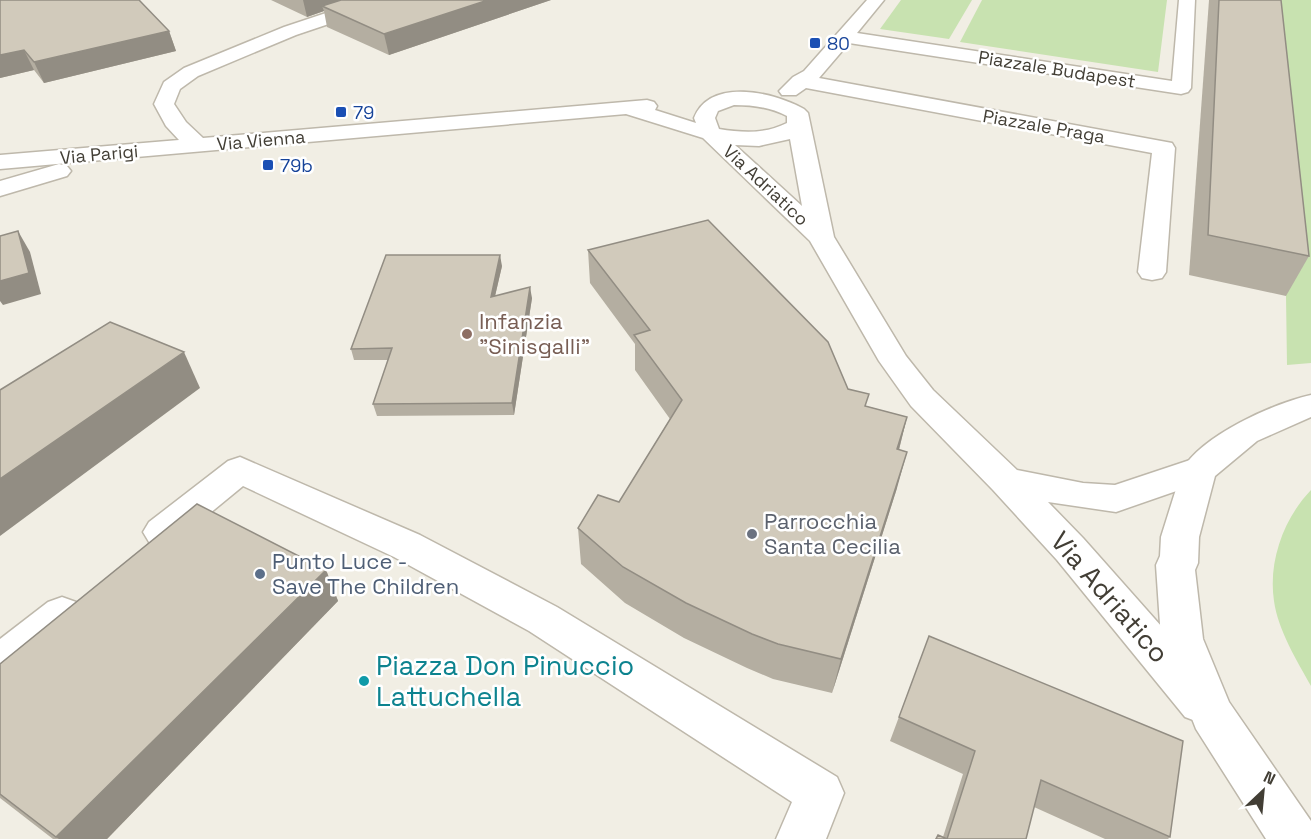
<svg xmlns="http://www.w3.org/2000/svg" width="1311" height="839" font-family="'Space Grotesk',sans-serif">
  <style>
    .green { fill: #c8e2b0 }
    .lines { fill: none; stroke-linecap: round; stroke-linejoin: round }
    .minor-casing { stroke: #beb8ab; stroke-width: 3 }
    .tertiary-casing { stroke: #beb8ab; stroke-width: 3 }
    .minor { fill: #fff; fill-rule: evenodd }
    .tertiary { fill: #fff; fill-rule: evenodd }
    .wall { fill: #b4aea1 }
    .shaded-wall { fill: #928d83 }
    .building { fill: #d1cabb; stroke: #928d83; stroke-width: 1.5 }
    .transit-dot { fill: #1a4fb4; stroke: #fff; stroke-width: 2 }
    .education-dot { fill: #8d6e63; stroke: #fff; stroke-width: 2 }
    .worship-dot { fill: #6b7280; stroke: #fff; stroke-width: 2 }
    .service-dot { fill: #5c6f8a; stroke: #fff; stroke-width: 2 }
    .culture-dot { fill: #0f9aa8; stroke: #fff; stroke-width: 2 }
    .labels { text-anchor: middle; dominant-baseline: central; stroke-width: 5; stroke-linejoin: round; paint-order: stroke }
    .far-transit-label { font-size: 18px; fill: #164399; stroke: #fff; text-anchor: start }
    .far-street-label { font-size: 18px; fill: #423e35; stroke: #fff }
    .education-label { font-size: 22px; fill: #785e54; stroke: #fff; text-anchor: start }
    .worship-label { font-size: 22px; fill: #5b616d; stroke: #fff; text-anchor: start }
    .service-label { font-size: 22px; fill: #4e5e75; stroke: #fff; text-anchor: start }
    .near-street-label { font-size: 27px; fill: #423e35; stroke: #fff }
    .near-culture-label { font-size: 27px; fill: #0d838f; stroke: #fff; text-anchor: start }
  </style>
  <rect width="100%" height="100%" fill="#f1eee4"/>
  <!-- green -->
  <g class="green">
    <polygon points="901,0 972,0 949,39 880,29"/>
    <polygon points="982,0 1167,0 1158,72 960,42"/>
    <polygon points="1264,0 1311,0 1311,363 1287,365 1286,296"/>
    <path d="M 1311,490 L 1311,686 C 1297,661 1278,630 1274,601 C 1268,561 1284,518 1311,490 Z"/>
  </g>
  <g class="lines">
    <!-- minor casing -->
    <g class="minor-casing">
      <g id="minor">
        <path d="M 365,0 L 390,0 L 388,4 L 296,35 L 198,76 L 180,89 L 174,104 L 186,122 L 203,138 L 647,100 L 654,102 L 657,106 L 655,110 L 696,123 L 694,118 C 710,77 774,92 804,109 L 808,113 L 834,237 L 906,356 L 933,390 L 1017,470 L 1083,483 L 1115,485 L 1199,457 L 1211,461 L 1216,470 L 1211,479 L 1116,512 L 1048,502 L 1083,538 L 1217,689 L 1223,703 L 1217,717 L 1201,723 L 1185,717 L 1057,560 L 993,490 L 911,406 L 879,361 L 810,241 L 703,138 L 626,114 L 0,169 L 0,155 L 179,140 L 166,126 L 154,104 L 164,82 L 184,68 L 284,27 ZM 734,105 C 753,105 770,107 787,116 L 787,123 C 765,134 744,133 719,129 L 715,118 L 718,111 ZM 790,139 L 802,206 L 735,145 L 759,146 Z"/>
        <polygon points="867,0 884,0 857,33 1172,81 1179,0 1195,0 1191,88 1188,92 1181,94 849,43 819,78 1172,143 1175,148 1166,272 1162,278 1152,280 1142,278 1138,272 1152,153 806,88 796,95 782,95 779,91 793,77 804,71"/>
        <polygon points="59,164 67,166 71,171 67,176 0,196 0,181"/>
        <polygon points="240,457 420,535 557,607 837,777 844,793 826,839 776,839 792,802 529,631 394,557 243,486 175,542 162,546 149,542 143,532 149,522 228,461"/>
        <path d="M 62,597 L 76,602 L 82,614 C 72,636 23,674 0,683 L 0,639 L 48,602 Z"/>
      </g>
    </g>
    <!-- tertiary casing -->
    <g class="tertiary-casing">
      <path id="tertiary" d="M 1311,395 L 1311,417 L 1257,441 L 1215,476 L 1199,537 L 1198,563 L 1195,570 L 1203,639 L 1229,702 L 1311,821 L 1311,839 L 1266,839 L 1196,729 L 1161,639 L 1156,565 L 1160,556 L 1161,537 L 1182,470 C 1202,435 1272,404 1311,395 Z"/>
    </g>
    <!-- minor -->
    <use href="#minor" class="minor"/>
    <!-- tertiary -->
    <use href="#tertiary" class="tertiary"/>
  </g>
  <!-- wall -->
  <g class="wall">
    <polygon points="0,0 169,31 176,51 44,83 34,70 0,78"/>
    <polygon points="271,0 551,0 389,55 327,27 324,11 307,17"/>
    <polygon points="1209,0 1281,0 1309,256 1286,296 1189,275"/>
    <polygon points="588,250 848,389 866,406 907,417 899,450 897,488 832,693 773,679 747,668 684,638 625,603 581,564 578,528 619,502 670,419 635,370 635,344 590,283"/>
    <polygon points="502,266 495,296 532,298 514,415 377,416 373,404 388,360 354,360 351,349"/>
    <polygon points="326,570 338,601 107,839 53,839 0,798 0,664"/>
    <polygon points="929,636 1170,837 1168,839 1105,839 1034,807 1026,839 935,839 938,835 943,837 963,774 890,741"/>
  </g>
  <!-- shaded-wall -->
  <g class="shaded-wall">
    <polygon points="303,0 358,0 322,6 324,11 307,17"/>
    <polygon points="488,0 551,0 389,55 384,34"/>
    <polygon points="169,31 176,51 44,83 34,62"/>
    <polygon points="24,50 34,70 0,78 0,55"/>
    <polygon points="18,231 30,252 41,294 3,305 0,301 0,281"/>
    <polygon points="500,255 502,266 492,309 491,297"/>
    <polygon points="530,287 532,298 514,415 512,403"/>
    <polygon points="184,352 200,388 0,536 0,479"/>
    <polygon points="907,417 898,453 897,449"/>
    <polygon points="907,452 897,488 832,693 841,659"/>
    <polygon points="326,570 338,601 107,839 59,839 56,837"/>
  </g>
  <!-- building -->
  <g class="building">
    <polygon points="0,0 139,0 169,31 34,62 24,50 0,55"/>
    <polygon points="341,0 488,0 384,34 322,6"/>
    <polygon points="1219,0 1281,0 1309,256 1208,235"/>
    <polygon points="708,220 828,342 848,389 869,394 865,406 907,417 897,449 907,452 841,659 778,644 752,634 686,603 623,567 578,528 598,495 619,502 682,400 634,335 650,330 588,250"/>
    <polygon points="18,231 29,273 0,281 0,236"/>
    <polygon points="386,255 500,255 491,297 530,287 512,403 373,404 392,348 351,349"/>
    <polygon points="110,322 184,352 0,479 0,390"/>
    <polygon points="197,504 326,570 56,837 0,794 0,664"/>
    <polygon points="929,636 1183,741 1170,837 1041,780 1026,839 947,839 975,751 899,717"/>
    <polygon points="938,835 947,839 936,839"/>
  </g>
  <!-- markers -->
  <g class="transit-dot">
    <rect x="809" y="37" width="12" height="12" rx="3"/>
    <rect x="335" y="106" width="12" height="12" rx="3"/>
    <rect x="262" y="159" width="12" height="12" rx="3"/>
  </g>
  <circle class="education-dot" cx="467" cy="334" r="6"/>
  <circle class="worship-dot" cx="752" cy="534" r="6"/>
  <circle class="service-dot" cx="260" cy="574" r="6"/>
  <circle class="culture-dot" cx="364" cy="681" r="6"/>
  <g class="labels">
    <!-- far-transit labels -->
    <g class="far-transit-label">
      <text x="827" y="43">80</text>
      <text x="353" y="112">79</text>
      <text x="280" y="165">79b</text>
    </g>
    <!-- far-street labels -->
    <g class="far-street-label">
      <text transform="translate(1057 69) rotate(9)">Piazzale Budapest</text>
      <text transform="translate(1044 126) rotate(10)">Piazzale Praga</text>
      <text transform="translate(261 140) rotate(-5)">Via Vienna</text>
      <text transform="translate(99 154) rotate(-5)">Via Parigi</text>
      <text transform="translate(766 185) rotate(43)">Via Adriatico</text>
    </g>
    <!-- education labels -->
    <g class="education-label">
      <text x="479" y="321">Infanzia<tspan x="479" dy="25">"Sinisgalli"</tspan></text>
    </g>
    <!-- worship labels -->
    <g class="worship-label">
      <text x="764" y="521">Parrocchia<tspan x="764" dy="25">Santa Cecilia</tspan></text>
    </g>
    <!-- service labels -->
    <g class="service-label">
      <text x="272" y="561">Punto Luce -<tspan x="272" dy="25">Save The Children</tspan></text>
    </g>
    <!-- near-street labels -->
    <g class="near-street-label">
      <text transform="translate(1110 597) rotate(49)">Via Adriatico</text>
    </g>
    <!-- near-culture labels -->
    <g class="near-culture-label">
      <text x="376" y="665">Piazza Don Pinuccio<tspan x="376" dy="31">Lattuchella</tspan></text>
    </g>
  </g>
  <!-- north arrow -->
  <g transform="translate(1263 791) rotate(26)" stroke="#ffffff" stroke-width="4.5" paint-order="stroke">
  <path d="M0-4.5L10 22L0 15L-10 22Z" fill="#423e35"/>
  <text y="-9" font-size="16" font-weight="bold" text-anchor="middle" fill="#423e35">N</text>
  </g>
</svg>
